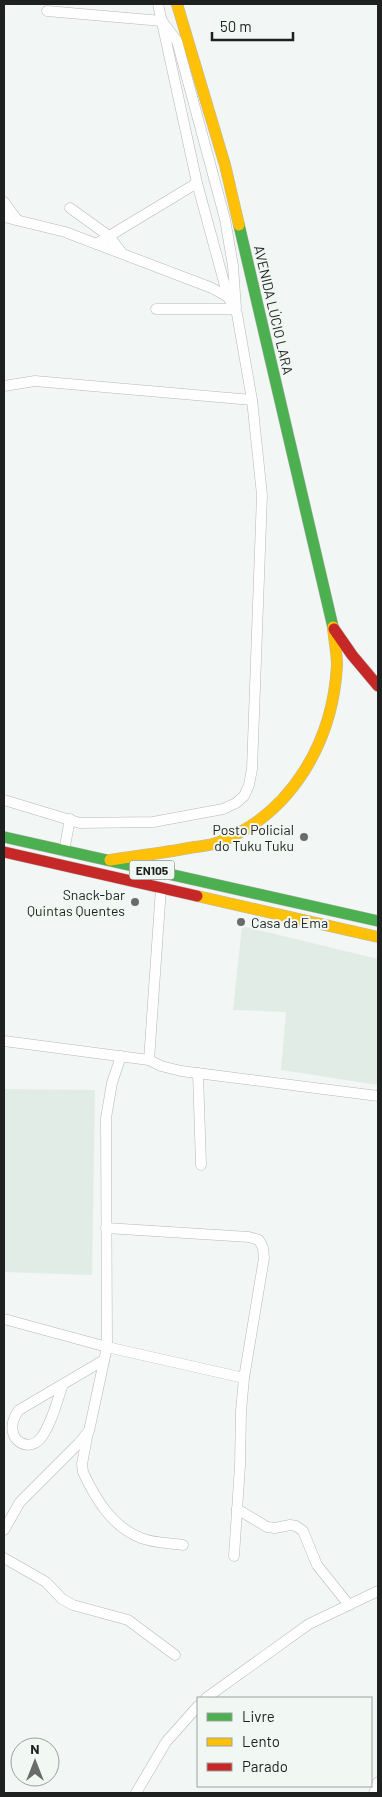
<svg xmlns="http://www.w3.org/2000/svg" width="382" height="1797" font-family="Barlow,sans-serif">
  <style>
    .built { fill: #e2ece6 }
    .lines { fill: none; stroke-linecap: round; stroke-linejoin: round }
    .street-casing { stroke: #b6b8b7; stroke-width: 11 }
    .fast-casing { stroke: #b6b8b7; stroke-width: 12 }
    .slow-casing { stroke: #b6b8b7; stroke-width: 12 }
    .jam-casing { stroke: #b6b8b7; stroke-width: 12 }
    .street { stroke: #fdfefd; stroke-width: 10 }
    .fast { stroke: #4caf50; stroke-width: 11 }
    .slow { stroke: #ffc107; stroke-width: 11 }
    .jam { stroke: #c62828; stroke-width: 11 }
    .poi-dot { fill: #696c6a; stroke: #f1f7f3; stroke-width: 2 }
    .labels { text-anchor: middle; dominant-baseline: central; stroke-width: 4; stroke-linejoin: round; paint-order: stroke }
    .shield { fill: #f1f7f3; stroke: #5e615f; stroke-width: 1 }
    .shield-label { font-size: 12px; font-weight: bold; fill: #1f2120 }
    .street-label { font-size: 14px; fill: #1f2120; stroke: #f1f7f3 }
    .poi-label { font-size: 14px; fill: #1f2120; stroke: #f1f7f3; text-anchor: end }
  </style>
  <rect width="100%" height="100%" fill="#f2f6f4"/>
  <!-- built -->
  <g class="built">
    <polygon points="242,926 378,959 378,1085 281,1070 286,1012 233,1010"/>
    <polygon points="4,1089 95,1090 92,1275 4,1272"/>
  </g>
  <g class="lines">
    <!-- street casing -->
    <g class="street-casing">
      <g id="street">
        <polyline points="47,11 162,21 177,41 225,219 233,266 236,308"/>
        <polyline points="4,202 17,220"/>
        <polyline points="70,208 109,236 122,253"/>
        <polyline points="4,217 65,232 212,288 228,297"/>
        <polyline points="96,244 197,183"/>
        <polyline points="156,309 234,309"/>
        <polyline points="4,386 35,381 252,400"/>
        <polyline points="4,800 80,823 153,822 223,809 236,803 244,796 249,785 252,769 262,495 252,400 237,314 228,297 197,183 158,4"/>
        <polyline points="64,851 70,819"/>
        <polyline points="4,1041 149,1060 161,1066 181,1071 378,1096"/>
        <polyline points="149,1060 161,888"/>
        <polyline points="198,1073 201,1165"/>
        <polyline points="106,1228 249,1237 259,1240 263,1248 264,1258 244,1378 241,1411 240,1466 234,1556"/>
        <polyline points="4,1319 107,1347 244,1378"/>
        <path d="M 63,1384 C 57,1401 52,1423 41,1438 C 26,1456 0,1435 19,1410 L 104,1360"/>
        <path d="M 88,1432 L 82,1464 L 83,1472 C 95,1498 112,1527 141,1538 C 153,1543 170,1543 183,1545"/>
        <polyline points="237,1509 267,1527 275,1528 290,1525 296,1526 303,1531 317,1565 349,1605"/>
        <polyline points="4,1530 20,1502 78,1444 89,1431 107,1347 106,1118 112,1083 121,1056"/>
        <polyline points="4,1558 46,1582 62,1599 73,1605 128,1620 175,1655"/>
        <polyline points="206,1698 309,1624 378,1591"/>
        <polyline points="136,1793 166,1742 198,1706"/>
        <polyline points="374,1793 378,1782"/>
      </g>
    </g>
    <!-- fast casing -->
    <g class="fast-casing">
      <g id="fast">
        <polyline points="239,225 333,627"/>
        <polyline points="4,837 378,921"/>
      </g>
    </g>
    <!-- slow casing -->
    <g class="slow-casing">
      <g id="slow">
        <polyline points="177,4 225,165 239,225"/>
        <path d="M 110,860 C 136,856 163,853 189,848 C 199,846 210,846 219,842 C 292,814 333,741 337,665 C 337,653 334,640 333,627"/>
        <polyline points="197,896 378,937"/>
      </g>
    </g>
    <!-- jam casing -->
    <g class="jam-casing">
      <g id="jam">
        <polyline points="334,629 352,655 378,686"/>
        <polyline points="4,852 197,896"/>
      </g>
    </g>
    <!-- street -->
    <use href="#street" class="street"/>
    <!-- fast -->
    <use href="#fast" class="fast"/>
    <!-- slow -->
    <use href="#slow" class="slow"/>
    <!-- jam -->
    <use href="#jam" class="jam"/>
  </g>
  <!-- markers -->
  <g class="poi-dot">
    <circle cx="304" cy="837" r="5"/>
    <circle cx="135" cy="902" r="5"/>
    <circle cx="241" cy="922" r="5"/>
  </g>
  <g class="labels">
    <!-- shield labels -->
    <rect class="shield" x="129.5" y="860.5" width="45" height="19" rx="4"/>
    <g class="shield-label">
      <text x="152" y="870">EN105</text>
    </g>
    <!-- street labels -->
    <g class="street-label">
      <text transform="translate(274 310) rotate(77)">AVENIDA LÚCIO LARA</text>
    </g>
    <!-- poi labels -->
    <g class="poi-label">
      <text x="294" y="829">Posto Policial<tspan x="294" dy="16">do Tuku Tuku</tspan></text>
      <text x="125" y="894">Snack-bar<tspan x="125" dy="16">Quintas Quentes</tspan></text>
      <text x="251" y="922" text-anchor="start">Casa da Ema</text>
    </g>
  </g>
  <!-- border -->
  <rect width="382" height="1797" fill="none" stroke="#1f2120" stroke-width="10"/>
  <!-- legend -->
  <rect x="197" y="1697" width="175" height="90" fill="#f1f7f3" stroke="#9da19f"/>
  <rect x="207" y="1713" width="25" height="8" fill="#4caf50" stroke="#9da19f"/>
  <text x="242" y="1722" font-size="15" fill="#1f2120">Livre</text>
  <rect x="207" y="1738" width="25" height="8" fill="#ffc107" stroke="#9da19f"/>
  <text x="242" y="1747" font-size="15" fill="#1f2120">Lento</text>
  <rect x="207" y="1763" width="25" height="8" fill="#c62828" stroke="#9da19f"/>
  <text x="242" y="1772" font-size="15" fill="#1f2120">Parado</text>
  <!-- north arrow -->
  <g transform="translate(35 1762)"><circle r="24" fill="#f1f7f3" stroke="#9da19f"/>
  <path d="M0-4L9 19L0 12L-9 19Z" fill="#696c6a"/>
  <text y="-8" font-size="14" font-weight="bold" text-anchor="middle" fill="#1f2120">N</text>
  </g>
  <!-- scale -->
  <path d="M212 32v8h81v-8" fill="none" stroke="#1f2120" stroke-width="2.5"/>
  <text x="220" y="32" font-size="15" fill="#1f2120" stroke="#f1f7f3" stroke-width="4" paint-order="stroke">50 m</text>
</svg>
